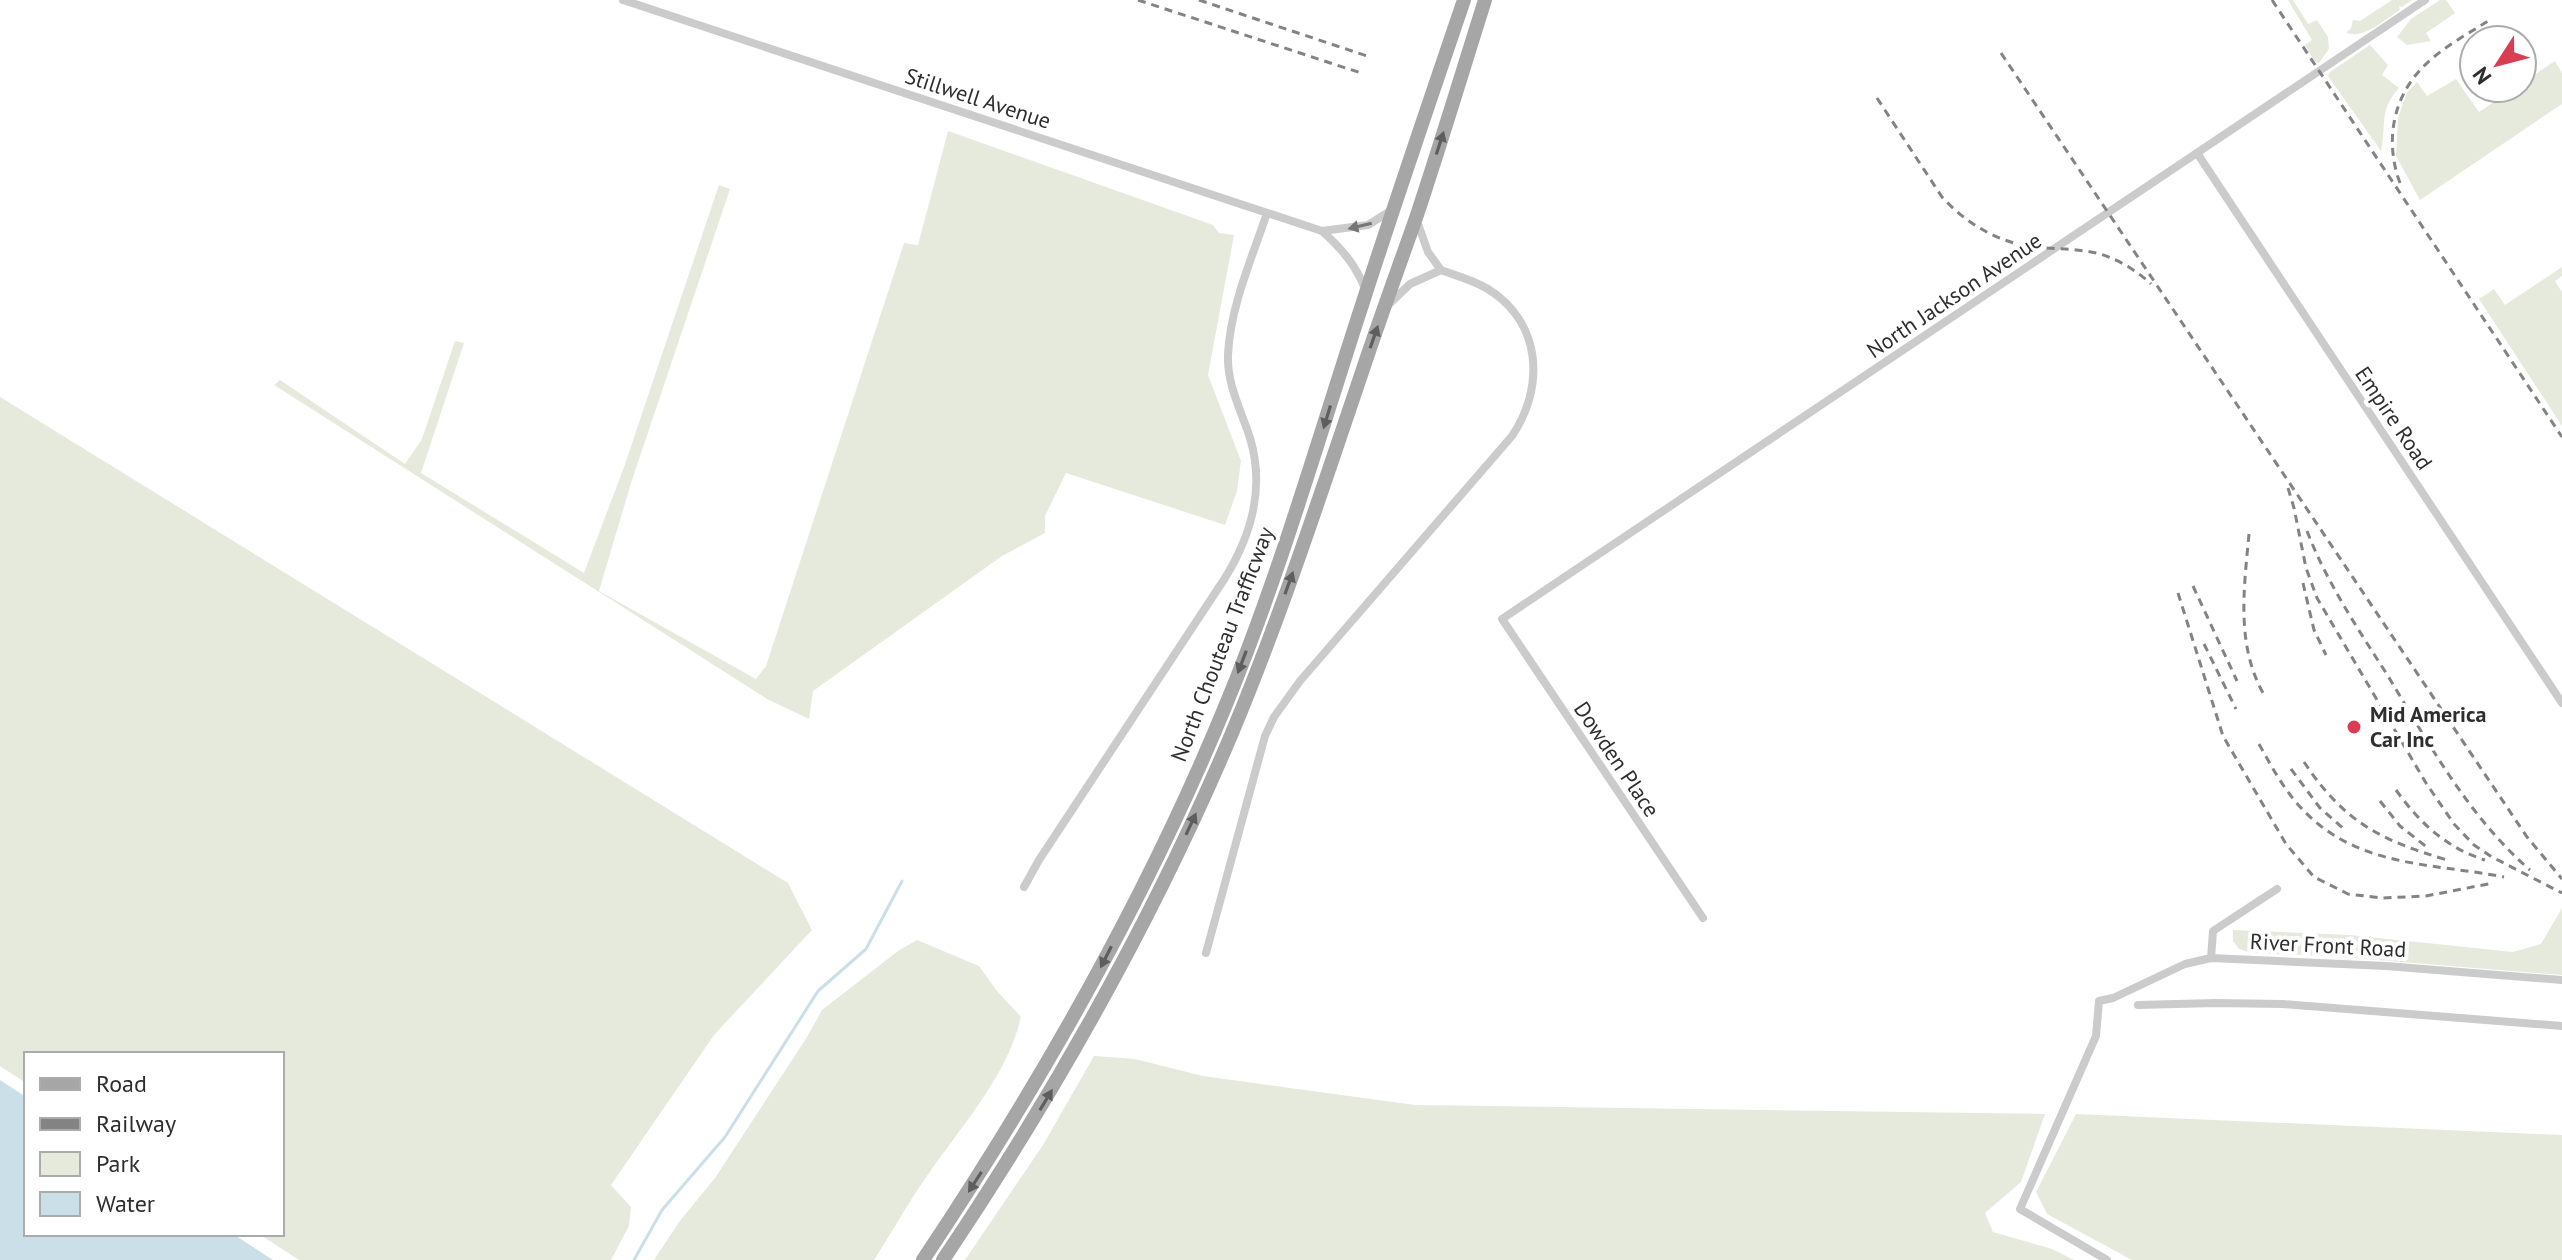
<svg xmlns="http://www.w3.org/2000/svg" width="2562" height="1260" font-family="'PT Sans',sans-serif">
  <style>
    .green { fill: #e5eadd }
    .water { fill: #cbdfe9 }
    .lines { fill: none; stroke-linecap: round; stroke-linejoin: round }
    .stream { stroke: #cbdfe9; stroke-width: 3 }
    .minor { stroke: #cbcbcb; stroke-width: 8 }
    .primary { stroke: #a6a6a6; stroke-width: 14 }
    .rail { stroke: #838383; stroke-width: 3; stroke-dasharray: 8 6; stroke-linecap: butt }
    .oneway { fill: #5e5e5e }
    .oneway2 { fill: #757575 }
    .poi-dot { fill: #d83d51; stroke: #fff; stroke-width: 3 }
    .labels { text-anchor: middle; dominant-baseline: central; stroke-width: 8; stroke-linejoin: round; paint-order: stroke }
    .street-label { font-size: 22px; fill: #2e2e2e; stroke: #fff }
    .poi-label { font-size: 22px; font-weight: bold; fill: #2e2e2e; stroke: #fff; text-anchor: start }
  </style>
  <rect width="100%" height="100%" fill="#fff"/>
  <!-- green -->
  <g class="green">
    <polygon points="2288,0 2293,0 2308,24 2317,20 2328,37 2329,49 2319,63 2315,62 2305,45 2312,40"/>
    <path d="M 2392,0 L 2412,0 L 2402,7 L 2399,6 L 2400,10 C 2383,20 2366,39 2346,33 L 2351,28 L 2353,20 L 2360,21 Z"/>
    <polygon points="2440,0 2446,0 2455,13 2426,33 2431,41 2407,45 2397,37 2411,19"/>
    <path d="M 2370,45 L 2388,65 L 2382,75 L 2399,88 C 2378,111 2387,125 2381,151 L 2328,76 L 2330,72 Z"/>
    <polygon points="2555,61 2562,73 2562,104 2420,200 2396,156 2398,118 2407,92 2417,82 2427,96 2456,79 2479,112 2515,88 2522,88 2522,83"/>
    <polygon points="948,131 1213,225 1219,233 1234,235 1208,375 1241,461 1237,491 1225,525 1066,473 1045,516 1045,533 1002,556 813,691 809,719 767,699 274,385 280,380 405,464 422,439 455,341 464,343 421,473 584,573 624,467 719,185 730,189 631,483 599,591 756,679 766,666 904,243 918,245"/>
    <polygon points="2562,267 2562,276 2555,281 2562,292 2562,426 2479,299 2494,289 2505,305"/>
    <polygon points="0,397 788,883 812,930 714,1035 611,1185 631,1207 629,1226 611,1260 299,1260 259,1234 282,1234 282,1054 26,1054 26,1083 0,1066"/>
    <polygon points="2562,908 2562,975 2328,956 2252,953 2239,949 2233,941 2233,930 2350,935 2513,952 2541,944"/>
    <path d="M 917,940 L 979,966 L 997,991 L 1021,1017 C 1007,1077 961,1126 927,1176 C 908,1203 892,1232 874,1260 L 654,1260 L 679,1222 L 715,1178 L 807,1037 L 822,1010 L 898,951 Z"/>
    <polygon points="1094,1056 1135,1059 1203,1076 1415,1105 2045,1114 2021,1182 1985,1213 1993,1232 2052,1249 2074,1260 965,1260 1043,1145"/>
    <polygon points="2076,1114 2562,1135 2562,1260 2132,1260 2047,1214 2036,1192"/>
  </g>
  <!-- water -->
  <polygon class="water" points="0,1080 26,1097 26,1234 233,1234 273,1260 0,1260"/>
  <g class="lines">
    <!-- stream -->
    <polyline class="stream" points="634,1260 662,1210 725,1137 818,991 866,949 902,881"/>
    <!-- minor -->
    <g class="minor">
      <polyline points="623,0 1322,231 1368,225 1392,210"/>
      <polyline points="2197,153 2562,703"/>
      <polyline points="1417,221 1428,252 1441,270"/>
      <path d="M 1322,231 C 1342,249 1356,265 1366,291"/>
      <path d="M 1024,887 L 1039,860 L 1225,578 C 1252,534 1265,488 1250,438 C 1241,410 1227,385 1228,355 C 1230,307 1252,258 1267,213"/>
      <polyline points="1703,918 1502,619 2425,0"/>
      <path d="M 1206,953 L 1265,736 L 1274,717 L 1300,681 L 1512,436 C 1545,387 1542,323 1488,289 C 1473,280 1457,276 1441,270 L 1410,284 L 1387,306"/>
      <polyline points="2211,958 2213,931 2277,889"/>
      <polyline points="2138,1005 2215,1003 2283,1004 2562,1026"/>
      <polyline points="2107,1260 2020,1209 2096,1036 2099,1001 2113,998 2185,964 2211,958 2386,966 2562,980"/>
    </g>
    <!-- primary -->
    <g class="primary">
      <path d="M 923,1260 C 1041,1083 1147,898 1227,702 C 1280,573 1318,440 1361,308 C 1394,205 1429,103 1464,0"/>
      <path d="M 943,1260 C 1055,1093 1154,918 1232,733 C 1280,618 1319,499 1359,381 C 1377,326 1397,272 1416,218 C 1440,146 1462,73 1485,0"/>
    </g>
    <!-- rail -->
    <g class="rail">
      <polyline points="1138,0 1361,73"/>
      <polyline points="1199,0 1367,56"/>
      <polyline points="2272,0 2562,437"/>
      <polyline points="2001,53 2527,837 2562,879"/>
      <path d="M 1877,98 L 1942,197 C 1964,221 1991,238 2022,245 C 2042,249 2064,248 2085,251 C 2108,253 2134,268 2151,284"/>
      <path d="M 2400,183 C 2385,143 2392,99 2422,68 C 2440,49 2466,35 2488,21"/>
      <polyline points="2288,488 2294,508 2306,568 2317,598 2426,783 2454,824 2474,845 2492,857 2562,893"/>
      <path d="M 2307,531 C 2327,583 2358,629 2388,676 C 2429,744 2469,817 2530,870"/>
      <path d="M 2249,534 C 2244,588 2236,644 2263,693"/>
      <polyline points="2303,583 2314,630 2326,655"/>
      <polyline points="2193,586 2237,681"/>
      <polyline points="2178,593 2223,736 2286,844 2314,877 2348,894 2382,898 2426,896 2493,883"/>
      <polyline points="2204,644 2236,709"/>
      <path d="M 2259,744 C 2270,764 2281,784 2295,801 C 2351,868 2426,862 2504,877"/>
      <path d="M 2304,762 C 2344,822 2380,840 2447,860"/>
      <polyline points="2291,769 2320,808 2345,830"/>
      <path d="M 2396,790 C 2419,822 2446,848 2485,860"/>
      <polyline points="2380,801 2400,826 2428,848"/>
    </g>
  </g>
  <!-- one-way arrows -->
  <defs><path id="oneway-solid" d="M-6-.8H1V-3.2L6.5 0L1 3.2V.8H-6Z" transform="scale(2)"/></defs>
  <g class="oneway">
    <use href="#oneway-solid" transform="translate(1440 143) rotate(-72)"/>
    <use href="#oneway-solid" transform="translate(1374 337) rotate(-71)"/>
    <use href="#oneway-solid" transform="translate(1327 417) rotate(107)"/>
    <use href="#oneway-solid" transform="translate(1289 583) rotate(-70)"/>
    <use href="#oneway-solid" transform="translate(1242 662) rotate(111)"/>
    <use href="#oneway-solid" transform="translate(1191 824) rotate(-65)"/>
    <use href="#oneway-solid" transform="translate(1106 957) rotate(117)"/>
    <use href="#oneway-solid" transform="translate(1046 1100) rotate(-59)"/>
    <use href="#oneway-solid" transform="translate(975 1182) rotate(123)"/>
  </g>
  <use class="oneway2" href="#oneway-solid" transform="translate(1360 226) rotate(167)"/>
  <!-- markers -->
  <circle class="poi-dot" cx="2354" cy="727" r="8"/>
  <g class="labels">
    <!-- street labels -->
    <g class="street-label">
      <text transform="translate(978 98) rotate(18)">Stillwell Avenue</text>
      <text transform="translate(1954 295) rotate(-34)">North Jackson Avenue</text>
      <text transform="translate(2394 418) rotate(56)">Empire Road</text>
      <text transform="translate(1222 644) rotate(-69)">North Chouteau Trafficway</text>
      <text transform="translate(1617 759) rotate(56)">Dowden Place</text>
      <text transform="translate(2328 945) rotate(3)">River Front Road</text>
    </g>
    <!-- poi labels -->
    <g class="poi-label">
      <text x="2370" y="714">Mid America<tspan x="2370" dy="25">Car Inc</tspan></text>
    </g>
  </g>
  <!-- legend -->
  <rect x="24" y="1052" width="260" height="184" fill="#ffffff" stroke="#ababab" stroke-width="2"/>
  <rect x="40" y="1078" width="40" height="12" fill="#a6a6a6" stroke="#ababab" stroke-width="2"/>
  <text x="96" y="1092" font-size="24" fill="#2e2e2e">Road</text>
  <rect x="40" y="1118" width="40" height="12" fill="#838383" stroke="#ababab" stroke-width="2"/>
  <text x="96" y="1132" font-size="24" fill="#2e2e2e">Railway</text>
  <rect x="40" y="1152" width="40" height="24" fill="#e5eadd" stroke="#ababab" stroke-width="2"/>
  <text x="96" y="1172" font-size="24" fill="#2e2e2e">Park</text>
  <rect x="40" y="1192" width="40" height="24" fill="#cbdfe9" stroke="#ababab" stroke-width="2"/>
  <text x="96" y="1212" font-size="24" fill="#2e2e2e">Water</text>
  <!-- north arrow -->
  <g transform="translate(2498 64) rotate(234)"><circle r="38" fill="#ffffff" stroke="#ababab" stroke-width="2"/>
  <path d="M0-6L14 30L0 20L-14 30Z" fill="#d83d51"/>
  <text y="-12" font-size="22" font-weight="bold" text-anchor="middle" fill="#2e2e2e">N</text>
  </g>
</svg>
